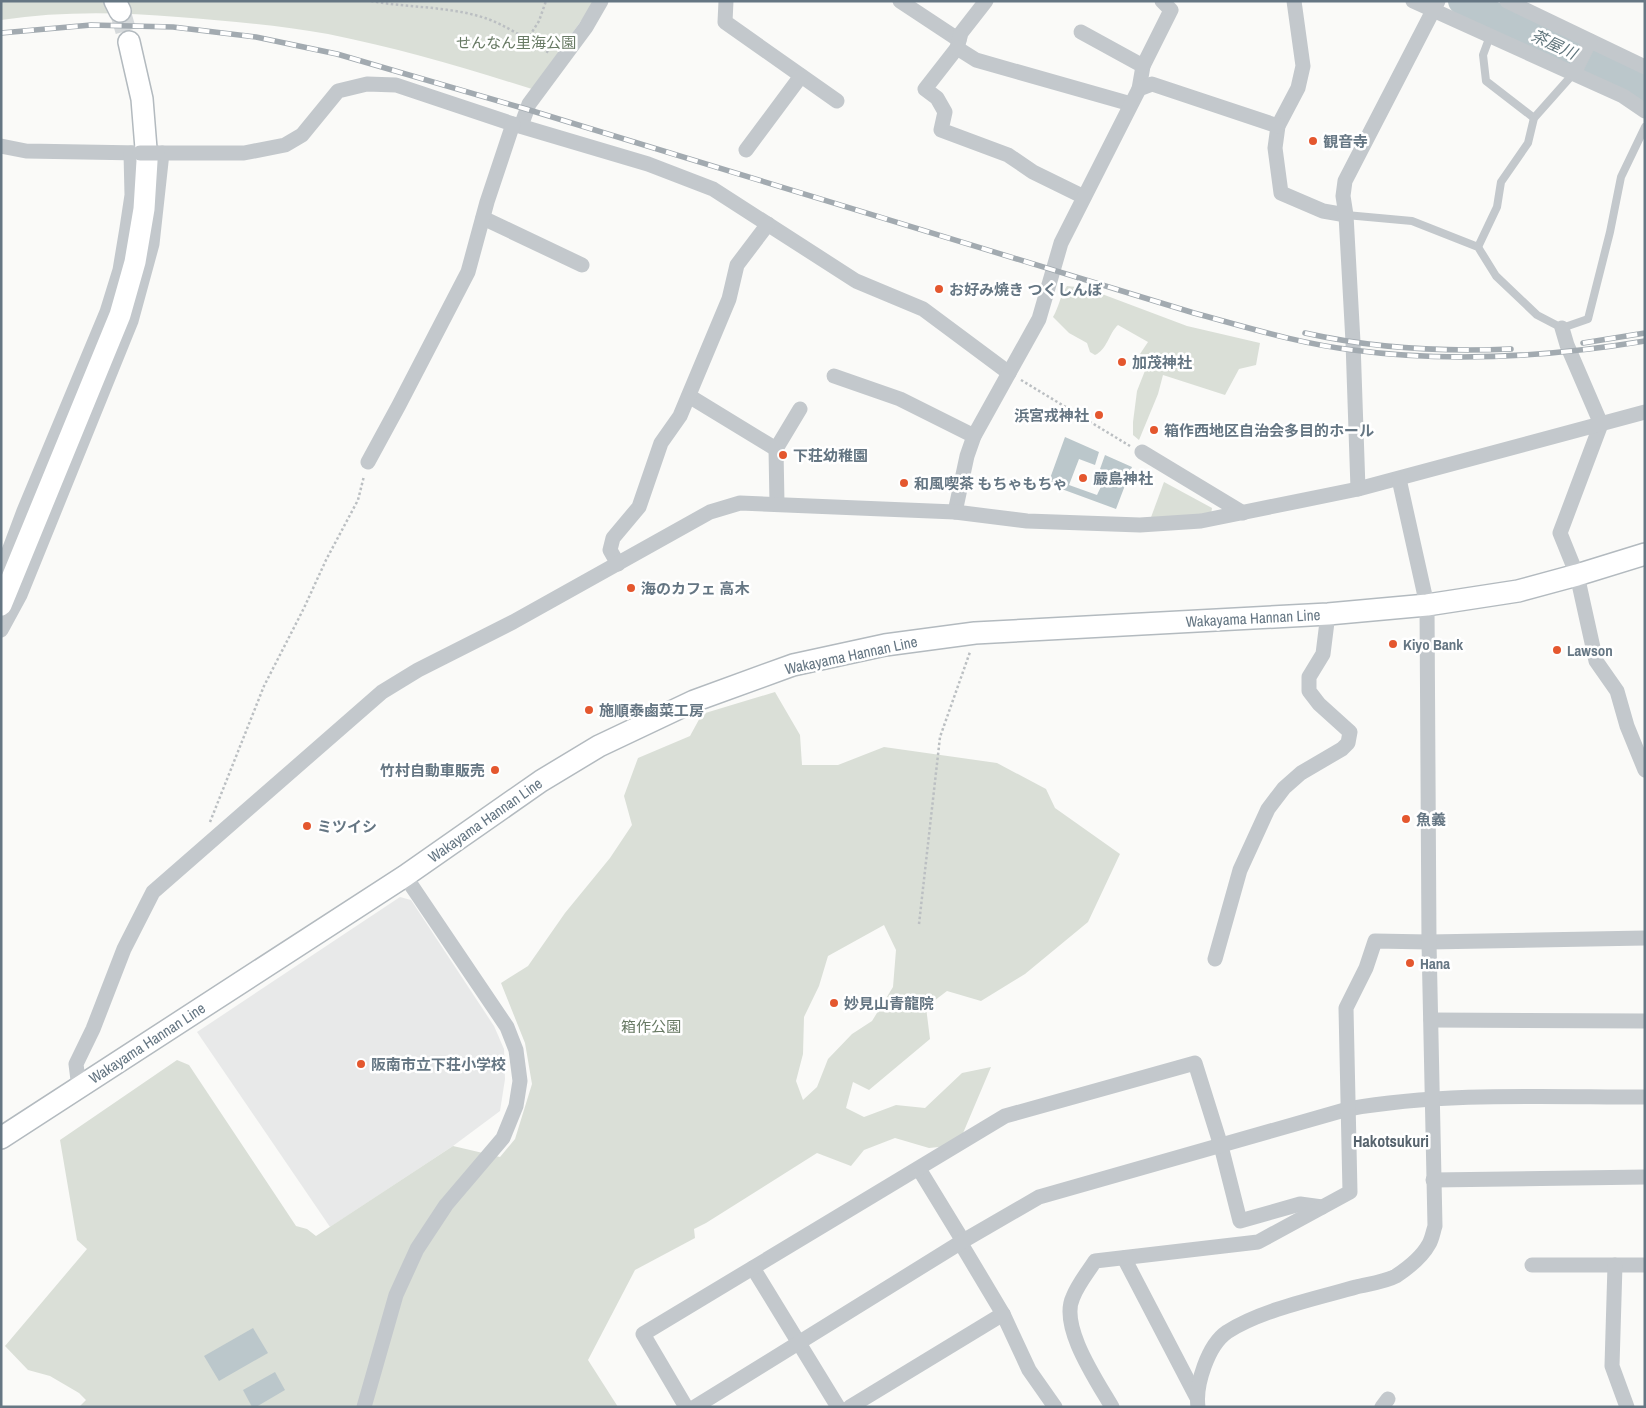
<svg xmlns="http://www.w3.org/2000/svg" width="1646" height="1408" font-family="'Archivo Narrow','Noto Sans JP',sans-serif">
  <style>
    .built { fill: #e8e9e9 }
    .green { fill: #dadfd7; fill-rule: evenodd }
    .water { fill: #bbc7cb }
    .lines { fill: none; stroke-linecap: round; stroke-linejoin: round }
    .river { stroke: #bbc7cb; stroke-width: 28 }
    .secondary-tunnel { stroke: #d5d9db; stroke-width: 21; stroke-dasharray: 21 11; stroke-linecap: butt }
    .secondary-casing { stroke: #b3babf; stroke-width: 24 }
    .path { stroke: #bbbfc2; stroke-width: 2.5; stroke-dasharray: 2.5 2.5; stroke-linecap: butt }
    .lane { stroke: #c3c8cc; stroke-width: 8 }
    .street { stroke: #c3c8cc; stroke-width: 15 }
    .secondary { stroke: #fff; stroke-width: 21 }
    .rail-casing { stroke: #a2aab0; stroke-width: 5.5 }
    .rail { stroke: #fff; stroke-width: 4; stroke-dasharray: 11; stroke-linecap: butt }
    .street-bridge { stroke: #c3c8cc; stroke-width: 15 }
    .poi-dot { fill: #e4572e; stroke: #fff; stroke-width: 2 }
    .labels { text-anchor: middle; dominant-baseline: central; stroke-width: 5; stroke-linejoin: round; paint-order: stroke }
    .park-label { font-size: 15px; fill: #687a64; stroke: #fff }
    .poi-label { font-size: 15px; font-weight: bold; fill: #657683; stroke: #fff; text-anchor: start }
    .street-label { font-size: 15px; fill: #657683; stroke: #fff }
    .water-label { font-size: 16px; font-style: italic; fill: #60757c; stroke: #fff }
    .neighbourhood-label { font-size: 16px; font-weight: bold; fill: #57646e; stroke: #fff }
  </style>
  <rect width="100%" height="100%" fill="#fafaf8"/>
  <!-- built -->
  <polygon class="built" points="400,897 411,900 494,1026 504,1049 505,1079 500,1111 453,1146 330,1227 197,1032"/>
  <!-- green -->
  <g class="green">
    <path d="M 1,1 L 593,1 L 589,10 L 532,89 C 465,68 398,48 328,34 C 279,25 228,21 178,17 C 119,12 60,11 1,20 Z"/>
    <path d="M 1067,286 L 1086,288 L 1187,326 L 1260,343 L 1256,365 L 1239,369 L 1225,395 L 1163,375 L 1158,394 L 1139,440 L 1133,435 L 1133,422 L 1137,391 L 1148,363 L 1140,354 L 1148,342 L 1118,325 C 1109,333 1107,350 1095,355 L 1090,352 L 1087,343 L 1069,333 L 1053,317 C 1059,307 1060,296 1067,286 Z"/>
    <polygon points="1164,482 1212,508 1211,515 1150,520"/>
    <path d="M 775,692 L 800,735 L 802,765 L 838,765 L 884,747 L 997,763 L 1046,789 L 1055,808 L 1120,854 L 1088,922 L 1025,974 L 981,1001 L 947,991 L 926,1007 L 930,1039 L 869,1090 L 853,1082 L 846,1108 L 864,1117 L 896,1105 L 925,1108 L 962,1073 L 991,1067 L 958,1145 L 929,1148 L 895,1138 L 864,1150 L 851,1166 L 817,1153 L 706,1223 L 694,1229 L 695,1238 L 635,1270 L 588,1360 L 618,1407 L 79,1407 L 86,1400 L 79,1393 L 50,1376 L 28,1370 L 5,1346 L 87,1249 L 77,1240 L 60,1140 L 177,1060 L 189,1065 L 296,1226 L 307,1229 L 316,1236 L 453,1146 L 500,1157 L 515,1139 L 532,1084 L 525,1043 L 501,983 L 528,966 L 565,913 L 610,858 L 632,825 L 624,796 L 638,758 L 690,736 L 702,714 ZM 884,925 L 896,950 L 893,987 L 872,1021 L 852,1034 L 828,1059 L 817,1087 L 803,1100 L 796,1081 L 803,1054 L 804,1017 L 819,986 L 828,956 Z"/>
  </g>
  <!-- water -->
  <g class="water">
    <polygon points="1065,437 1099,452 1095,465 1079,459 1069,485 1097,495 1107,474 1100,469 1105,455 1132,467 1116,509 1048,484"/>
    <polygon points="253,1328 268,1353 219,1381 204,1356"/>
    <polygon points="275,1372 285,1390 256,1407 252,1407 243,1390"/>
  </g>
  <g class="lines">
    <!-- river -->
    <polyline class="river" points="1462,1 1625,76 1645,88"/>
    <!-- secondary-tunnel -->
    <polyline class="secondary-tunnel" points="120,11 129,42"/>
    <!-- secondary casing -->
    <g class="secondary-casing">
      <g id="secondary">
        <polyline points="115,1 120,11"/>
        <polyline points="1,605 120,315 135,262 144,209 147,161 142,99 129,42"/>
        <polyline points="1,1138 405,876 541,781 599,746 694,701 793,665 885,645 975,633 1328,614 1427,605 1518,591 1577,575 1645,554"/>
      </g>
    </g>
    <!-- path -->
    <g class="path">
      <path d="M 371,1 C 409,8 448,6 485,18 C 504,24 531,42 549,53"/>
      <polyline points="527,40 539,21 546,1"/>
      <polyline points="1021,380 1130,446"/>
      <polyline points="210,822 264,686 304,608 326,560 358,500 364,476"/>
      <polyline points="919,924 940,737 970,652"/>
    </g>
    <!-- lane -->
    <g class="lane">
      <polyline points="1490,36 1483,55 1486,81 1534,118"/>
      <polyline points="1346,215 1412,221 1478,247 1496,276 1537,315 1562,328 1588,319 1610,232 1621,177 1645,127"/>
      <polyline points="1478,247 1497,207 1501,182 1528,143 1534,118 1574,73"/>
    </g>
    <!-- street -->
    <g class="street">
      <polyline points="726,1 725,22 837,101"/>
      <polyline points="900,1 959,40"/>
      <polyline points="986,1 961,33 957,48 925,89 937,98 945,112 941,130 1008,155 1033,172 1084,197"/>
      <polyline points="1294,1 1303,66 1298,88 1278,126 1275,148 1281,193 1323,211 1346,215"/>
      <polyline points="1413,1 1623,96 1645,111"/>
      <polyline points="1507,1 1645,67"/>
      <polyline points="1081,32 1143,66 1139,89"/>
      <polyline points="957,48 976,60 1131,104"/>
      <polyline points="1143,66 1171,10 1162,1"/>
      <polyline points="1574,73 1590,41"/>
      <polyline points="521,126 529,104 586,27 601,1"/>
      <polyline points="1,146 26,151 140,153"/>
      <polyline points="746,150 801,76"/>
      <polyline points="157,153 244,153 285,145 302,135 338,91 367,84 396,85 513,124 648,164 713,189 856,281 923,309 1009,373"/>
      <polyline points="483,218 582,265"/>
      <polyline points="1562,328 1567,345 1601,424 1560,533 1577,575 1596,661 1617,691 1627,726 1645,770"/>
      <polyline points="834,376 900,399 974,436"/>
      <polyline points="689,396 776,449"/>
      <polyline points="1142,452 1243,513"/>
      <polyline points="368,462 399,405 468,272 487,202 513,124"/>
      <polyline points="1358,489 1353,342 1346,215 1343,196 1345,181 1438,1"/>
      <polyline points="777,504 776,449 800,409"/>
      <polyline points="955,512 967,456 974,436 1039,319 1061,243 1139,89 1152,84 1278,126"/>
      <polyline points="618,564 610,550 613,538 639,507 661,443 680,416 729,299 737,265 768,224"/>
      <polyline points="1,572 24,511 107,312 120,270 127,228 132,195 131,153"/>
      <polyline points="1,630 20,595 131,321 152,244 162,153"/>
      <polyline points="1215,959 1240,870 1268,809 1284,788 1301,773 1342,749 1348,743 1350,732 1319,704 1309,691 1309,677 1323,654 1328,614"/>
      <polyline points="1431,1020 1645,1021"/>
      <polyline points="79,1088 76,1064 93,1029 124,949 153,892 382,692 418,670 513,622 710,512 740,503 955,512 1027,521 1140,525 1201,521 1358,489 1645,412"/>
      <polyline points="919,1169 963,1241"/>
      <polyline points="1433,1180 1645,1177"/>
      <polyline points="960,1242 1003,1314 1029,1370 1055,1407"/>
      <polyline points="1124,1258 1196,1396"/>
      <polyline points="1532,1265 1645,1265"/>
      <polyline points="1615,1265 1612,1366 1627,1407"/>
      <polyline points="753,1268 838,1407"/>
      <polyline points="364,1407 396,1295 417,1249 446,1205 503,1138 516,1106 520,1081 516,1050 507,1027 405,876"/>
      <polyline points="686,1407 643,1334 1005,1116 1195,1063 1221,1146 1240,1221 1300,1204 1322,1207"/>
      <path d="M 695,1407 L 963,1241 L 1039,1197 L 1348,1109 C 1444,1092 1547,1097 1645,1097"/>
      <polyline points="850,1407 1003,1314"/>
      <path d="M 1112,1407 C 1097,1381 1059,1326 1073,1297 C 1078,1284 1088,1272 1095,1261 L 1258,1242 L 1350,1192 L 1346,1008 L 1366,968 L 1375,941 L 1429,942 L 1645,938"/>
      <path d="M 1198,1407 C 1195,1385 1208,1345 1227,1332 C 1261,1310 1317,1298 1356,1287 C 1368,1284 1385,1282 1396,1276 C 1408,1268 1422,1257 1429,1244 C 1432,1239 1433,1232 1435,1226 L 1429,942 L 1427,605 L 1399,479"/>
      <polyline points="1382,1407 1388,1399"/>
    </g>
    <!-- secondary -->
    <use href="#secondary" class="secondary"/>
    <!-- rail casing -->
    <g class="rail-casing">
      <g id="rail">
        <path d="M 1,33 L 91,25 L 173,27 L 256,37 L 337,54 L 526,109 L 1194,313 C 1246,327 1300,344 1353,350 C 1450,363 1548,357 1645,341"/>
        <path d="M 1305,333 C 1372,348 1442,352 1511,349"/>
        <polyline points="1583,343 1645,333"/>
      </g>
    </g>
    <!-- rail -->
    <use href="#rail" class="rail"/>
    <!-- street-bridge -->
    <polyline class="street-bridge" points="140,153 157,153"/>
  </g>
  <!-- markers -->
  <g class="poi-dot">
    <circle cx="1313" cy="141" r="5"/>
    <circle cx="939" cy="289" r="5"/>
    <circle cx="1122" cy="362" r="5"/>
    <circle cx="1099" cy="415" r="5"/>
    <circle cx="1154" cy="430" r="5"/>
    <circle cx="783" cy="455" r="5"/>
    <circle cx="1083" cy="478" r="5"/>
    <circle cx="904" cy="483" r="5"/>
    <circle cx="631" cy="588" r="5"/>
    <circle cx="1393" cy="644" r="5"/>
    <circle cx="1557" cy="650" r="5"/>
    <circle cx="589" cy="710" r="5"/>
    <circle cx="495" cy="770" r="5"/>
    <circle cx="1406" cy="819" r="5"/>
    <circle cx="307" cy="826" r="5"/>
    <circle cx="1410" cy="963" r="5"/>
    <circle cx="834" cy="1003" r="5"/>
    <circle cx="361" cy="1064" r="5"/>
  </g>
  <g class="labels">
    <!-- park labels -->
    <g class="park-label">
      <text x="516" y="42">せんなん里海公園</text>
      <text x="651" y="1026">箱作公園</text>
    </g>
    <!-- poi labels -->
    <g class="poi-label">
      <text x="1323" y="141">観音寺</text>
      <text x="949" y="289">お好み焼き つくしんぼ</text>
      <text x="1132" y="362">加茂神社</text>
      <text x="1089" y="415" text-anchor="end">浜宮戎神社</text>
      <text x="1164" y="430">箱作西地区自治会多目的ホール</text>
      <text x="793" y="455">下荘幼稚園</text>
      <text x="1093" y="478">嚴島神社</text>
      <text x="914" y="483">和風喫茶 もちゃもちゃ</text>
      <text x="641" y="588">海のカフェ 高木</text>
      <text x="1403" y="644">Kiyo Bank</text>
      <text x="1567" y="650">Lawson</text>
      <text x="599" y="710">施順泰鹵菜工房</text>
      <text x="485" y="770" text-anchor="end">竹村自動車販売</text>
      <text x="1416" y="819">魚義</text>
      <text x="317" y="826">ミツイシ</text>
      <text x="1420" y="963">Hana</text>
      <text x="844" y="1003">妙見山青龍院</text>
      <text x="371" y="1064">阪南市立下荘小学校</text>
    </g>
    <!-- street labels -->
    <g class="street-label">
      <text transform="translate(1253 618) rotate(-3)">Wakayama Hannan Line</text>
      <text transform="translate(851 655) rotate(-12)">Wakayama Hannan Line</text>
      <text transform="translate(485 820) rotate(-35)">Wakayama Hannan Line</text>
      <text transform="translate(147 1043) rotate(-33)">Wakayama Hannan Line</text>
    </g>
    <!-- water labels -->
    <g class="water-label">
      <text transform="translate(1554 44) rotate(25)">茶屋川</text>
    </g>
    <!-- neighbourhood labels -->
    <g class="neighbourhood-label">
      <text x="1391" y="1141">Hakotsukuri</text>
    </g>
  </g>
  <!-- border -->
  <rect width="1646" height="1408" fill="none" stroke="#657683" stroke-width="5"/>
</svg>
